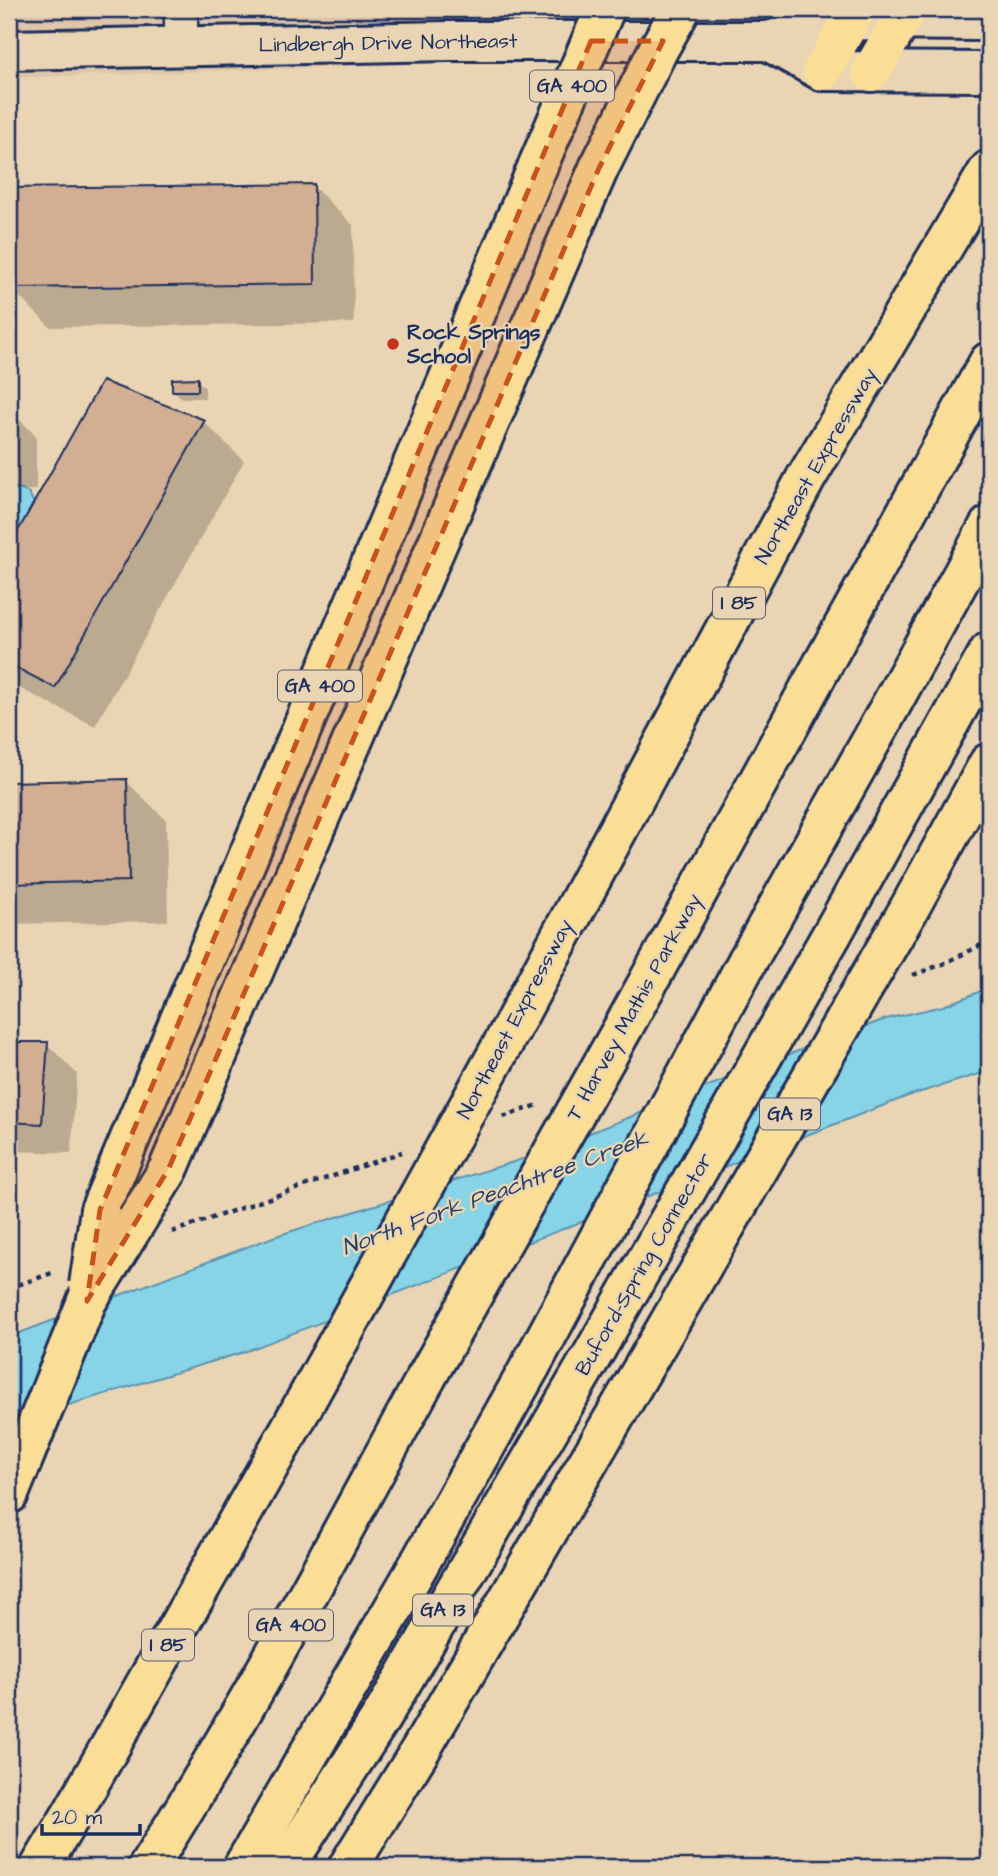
<svg xmlns="http://www.w3.org/2000/svg" width="998" height="1876" font-family="'Architects Daughter',sans-serif">
  <style>
    .built { fill: #dec6a8 }
    .water { fill: #87d4e6; stroke: #5c92b0; stroke-width: 2 }
    .shadow { fill: #0003 }
    .building { fill: #d2ae93; stroke: #1b2f5e; stroke-width: 2 }
    .lines { fill: none; stroke-linecap: round; stroke-linejoin: round }
    .street-casing { stroke: #1b2f5e; stroke-width: 37 }
    .secondary-casing { stroke: #1b2f5e; stroke-width: 44 }
    .highway-casing { stroke: #1b2f5e; stroke-width: 44 }
    .path { stroke: #1b2f5e; stroke-width: 4.5; stroke-dasharray: 5 5; stroke-linecap: butt }
    .street { stroke: #e9d5b3; stroke-width: 32 }
    .secondary { stroke: #e9d5b3; stroke-width: 38 }
    .highway { stroke: #fbde96; stroke-width: 38 }
    .highway-bridge-casing { stroke: #1b2f5e; stroke-width: 44; stroke-linecap: butt }
    .highway-bridge { stroke: #fbde96; stroke-width: 38 }
    .marked { fill: #c95318; fill-opacity: 0.2; stroke: #c95318; stroke-width: 5; stroke-dasharray: 14 9; stroke-linejoin: round }
    .poi-dot { fill: #c8321e; stroke: #e9d5b3; stroke-width: 2.5 }
    .labels { text-anchor: middle; dominant-baseline: central; stroke-width: 5; stroke-linejoin: round; paint-order: stroke }
    .shield { fill: #e9d5b3; stroke: #596178; stroke-width: 2 }
    .shield-label { font-size: 19px; font-weight: bold; fill: #1b2f5e }
    .street-label { font-size: 21px; fill: #1b2f5e; stroke: #e9d5b3 }
    .poi-label { font-size: 21px; font-weight: bold; fill: #1b2f5e; stroke: #e9d5b3; text-anchor: start }
    .water-label { font-size: 23px; font-style: italic; fill: #26406c; stroke: #e9d5b3 }
  </style>
  <rect width="100%" height="100%" fill="#e9d5b3"/>
  <filter id="ink" filterUnits="userSpaceOnUse"><feTurbulence type="fractalNoise" baseFrequency=".0143" numOctaves="2"/><feDisplacementMap in="SourceGraphic" scale="14" xChannelSelector="R" yChannelSelector="G"/><feConvolveMatrix kernelMatrix="1 2 1 2 8 2 1 2 1" color-interpolation-filters="sRGB"/></filter>
  <g filter="url(#ink)">
    <!-- built -->
    <polygon class="built" points="9,9 528,9 507,61 9,78"/>
    <!-- water -->
    <g class="water">
      <polygon points="15,487 29,493 34,503 15,551 9,558 9,488"/>
      <polygon points="989,988 989,1071 908,1096 244,1352 9,1423 9,1337 276,1236 526,1158 813,1045 886,1019 943,1006"/>
    </g>
    <!-- shadow -->
    <g class="shadow">
      <polygon points="313,186 353,225 354,323 50,327 10,287 9,190"/>
      <polygon points="197,380 205,388 205,398 182,398 174,391"/>
      <polygon points="102,384 204,422 244,461 95,726 9,683 9,551"/>
      <polygon points="9,413 13,413 36,436 36,490 9,491"/>
      <polygon points="126,781 166,820 168,921 9,924 9,783"/>
      <polygon points="9,1044 47,1044 77,1074 71,1153 9,1151"/>
    </g>
    <!-- building -->
    <g class="building">
      <polygon points="314,184 315,284 9,288 9,188"/>
      <polygon points="198,378 198,391 172,391 172,379"/>
      <polygon points="102,381 205,420 55,688 9,664 9,547"/>
      <polygon points="9,411 13,411 14,468 9,468"/>
      <polygon points="127,779 129,881 9,884 9,782"/>
      <polygon points="9,1042 48,1042 42,1124 9,1122"/>
    </g>
    <g class="lines">
      <!-- street casing -->
      <g class="street-casing">
        <polyline id="street" points="181,9 181,47"/>
      </g>
      <!-- secondary casing -->
      <g class="secondary-casing">
        <g id="secondary">
          <polyline points="768,41 822,71 989,72"/>
          <polyline points="9,50 448,41 768,41 849,20 989,21"/>
        </g>
      </g>
      <!-- highway casing -->
      <g class="highway-casing">
        <g id="highway">
          <polyline points="822,71 857,9"/>
          <polyline points="871,72 908,9"/>
          <polyline points="909,909 989,763"/>
          <polyline points="832,934 989,652"/>
          <polyline points="748,960 874,736 989,526"/>
          <polyline points="624,1026 989,362"/>
          <polyline points="503,1044 806,478 989,170"/>
          <polyline points="168,1170 599,168"/>
          <polyline points="100,1210 539,163"/>
          <polyline points="9,1494 87,1301"/>
          <polyline points="40,1867 73,1812 294,1422"/>
          <path d="M 148,1867 C 249,1709 336,1542 426,1378"/>
          <polyline points="243,1867 409,1582 530,1367"/>
          <polyline points="285,1867 382,1716 596,1349"/>
          <polyline points="348,1867 421,1749 671,1320"/>
        </g>
      </g>
      <!-- path -->
      <g class="path">
        <polyline points="913,975 943,964 989,941"/>
        <polyline points="503,1117 538,1105"/>
        <polyline points="172,1232 402,1152"/>
        <polyline points="9,1288 55,1272"/>
      </g>
      <!-- street -->
      <use href="#street" class="street"/>
      <!-- secondary -->
      <use href="#secondary" class="secondary"/>
      <!-- highway -->
      <use href="#highway" class="highway"/>
      <!-- highway-bridge casing -->
      <g class="highway-bridge-casing">
        <g id="highway-bridge">
          <polyline points="539,163 605,9"/>
          <polyline points="599,168 658,50 681,9"/>
          <polyline points="89,1285 100,1210"/>
          <polyline points="87,1301 168,1170"/>
          <polyline points="671,1320 909,909"/>
          <polyline points="596,1349 832,934"/>
          <polyline points="530,1367 748,960"/>
          <polyline points="426,1378 624,1026"/>
          <polyline points="294,1422 503,1044"/>
        </g>
      </g>
      <!-- highway-bridge -->
      <use href="#highway-bridge" class="highway-bridge"/>
    </g>
  </g>
  <!-- marked area -->
  <path class="marked" d="M 591,41 L 663,41 L 599,168 L 168,1170 L 87,1301 L 100,1210 Z"/>
  <!-- markers -->
  <circle class="poi-dot" cx="393" cy="344" r="7"/>
  <g class="labels">
    <!-- shield labels -->
    <g class="shield">
      <rect x="530" y="70.5" width="84" height="31" rx="5"/>
      <rect x="713" y="587.5" width="52" height="31" rx="5"/>
      <rect x="278" y="670.5" width="84" height="31" rx="5"/>
      <rect x="760" y="1098.5" width="60" height="31" rx="5"/>
      <rect x="413" y="1594.5" width="60" height="31" rx="5"/>
      <rect x="249" y="1609.5" width="84" height="31" rx="5"/>
      <rect x="142" y="1629.5" width="52" height="31" rx="5"/>
    </g>
    <g class="shield-label">
      <text x="572" y="86">GA 400</text>
      <text x="739" y="603">I 85</text>
      <text x="320" y="686">GA 400</text>
      <text x="790" y="1114">GA 13</text>
      <text x="443" y="1610">GA 13</text>
      <text x="291" y="1625">GA 400</text>
      <text x="168" y="1645">I 85</text>
    </g>
    <!-- street labels -->
    <g class="street-label">
      <text transform="translate(388 43) rotate(-1)">Lindbergh Drive Northeast</text>
      <text transform="translate(816 466) rotate(-60)">Northeast Expressway</text>
      <text transform="translate(634 1007) rotate(-61)">T Harvey Mathis Parkway</text>
      <text transform="translate(515 1019) rotate(-62)">Northeast Expressway</text>
      <text transform="translate(644 1264) rotate(-60)">Buford-Spring Connector</text>
    </g>
    <!-- poi labels -->
    <g class="poi-label">
      <text x="407" y="332">Rock Springs<tspan x="407" dy="24">School</tspan></text>
    </g>
    <!-- water labels -->
    <g class="water-label">
      <text transform="translate(495 1193) rotate(-20)">North Fork Peachtree Creek</text>
    </g>
  </g>
  <!-- margin -->
  <rect width="998" height="1876" fill="none" stroke="#e9d5b3" stroke-width="35"/>
  <rect x="18" y="18" width="963" height="1841" fill="none" stroke="#1b2f5e" stroke-width="2.5" filter="url(#ink)"/>
  <!-- scale -->
  <path d="M42 1824v10h98v-10" fill="none" stroke="#1b2f5e" stroke-width="3.5"/>
  <text x="52" y="1824" font-size="21" fill="#1b2f5e" stroke="#e9d5b3" stroke-width="5" paint-order="stroke">20 m</text>
</svg>
